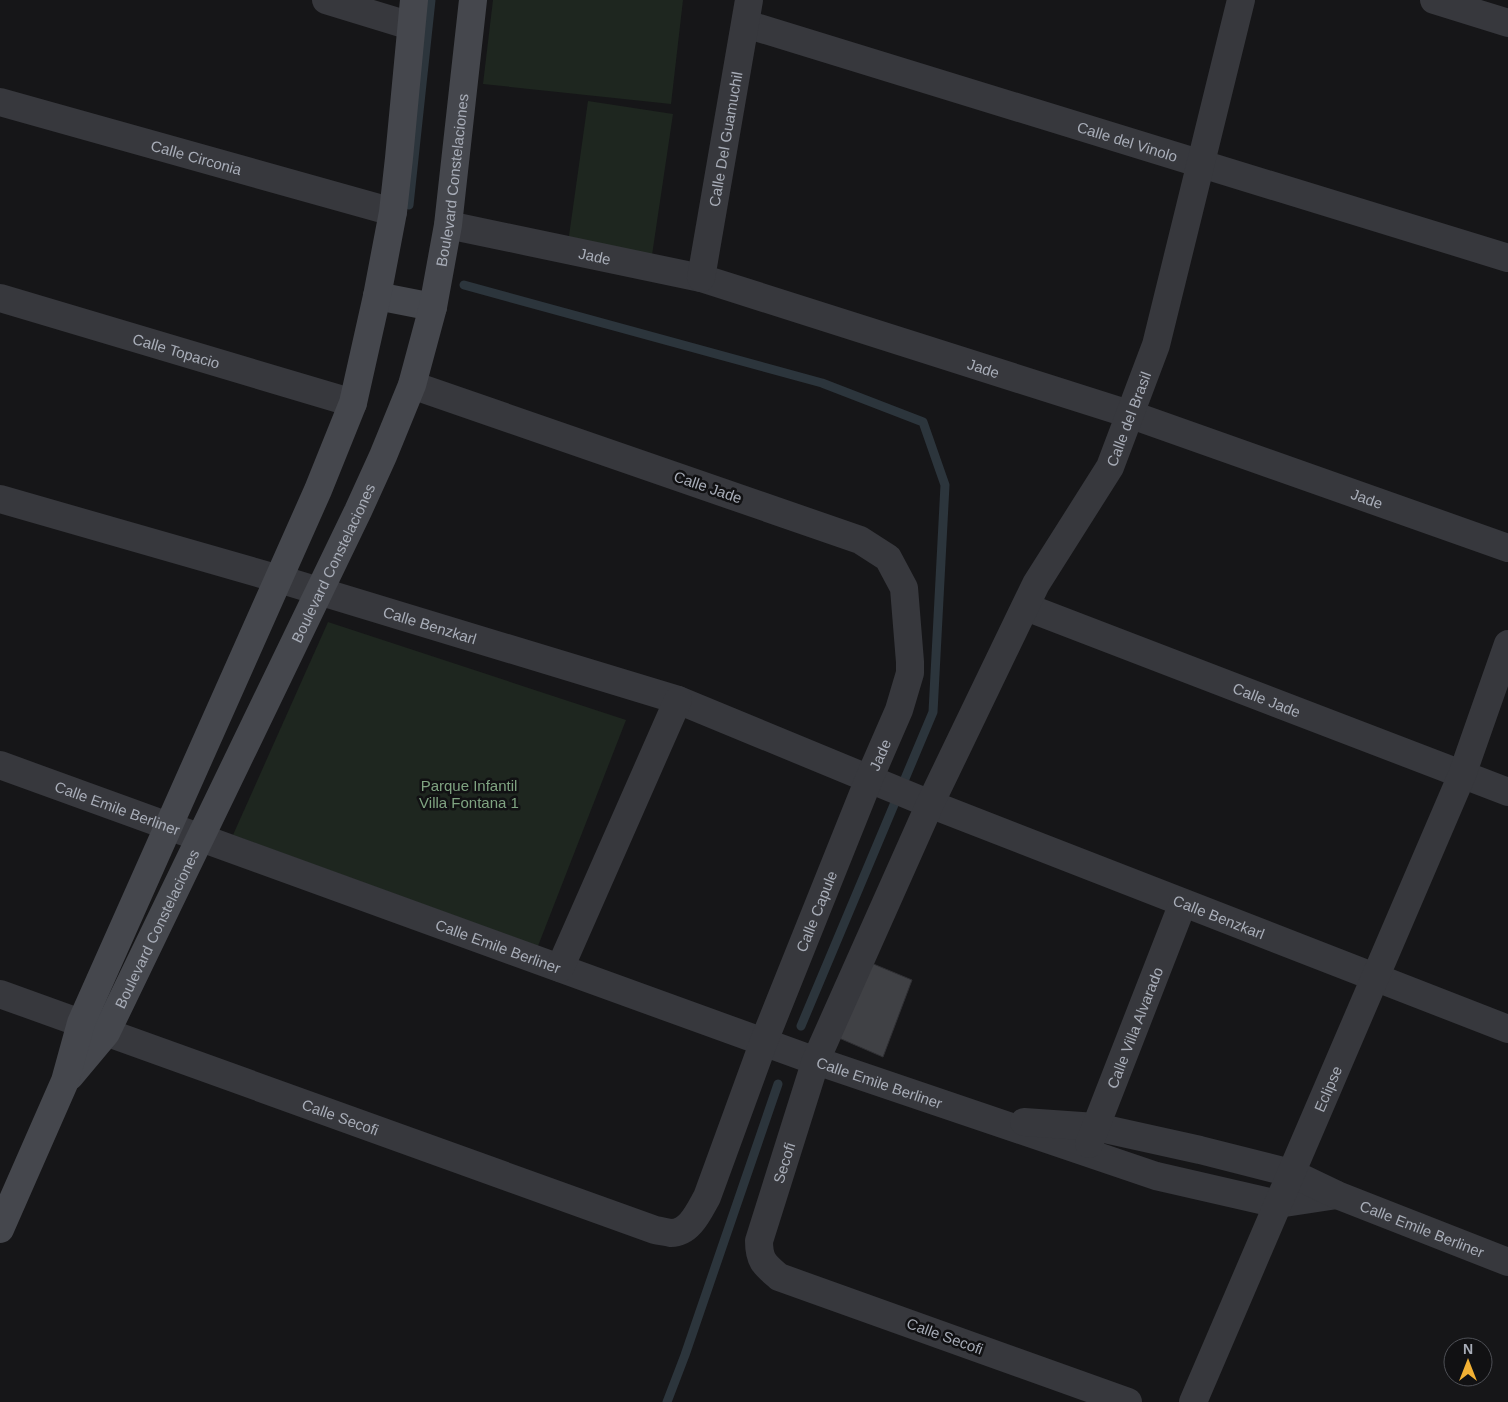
<svg xmlns="http://www.w3.org/2000/svg" width="1508" height="1402" font-family="Helvetica,sans-serif">
  <style>
    .green { fill: #1e261f }
    .lines { fill: none; stroke-linecap: round; stroke-linejoin: round }
    .stream { stroke: #2c353c; stroke-width: 9 }
    .building { fill: #404145; stroke: #303034 }
    .street { stroke: #37383d; stroke-width: 28 }
    .secondary { stroke: #45474d; stroke-width: 28 }
    .labels { text-anchor: middle; dominant-baseline: central; stroke-width: 5; stroke-linejoin: round; paint-order: stroke }
    .street-label { font-size: 15px; fill: #a8adb8; stroke: #111113 }
    .park-label { font-size: 15px; fill: #7fa381; stroke: #111113 }
  </style>
  <rect width="100%" height="100%" fill="#161618"/>
  <!-- green -->
  <g class="green">
    <polygon points="493,0 683,0 671,104 483,84"/>
    <polygon points="588,101 673,114 652,255 568,243"/>
    <polygon points="328,622 626,720 538,946 233,835"/>
  </g>
  <g class="lines">
    <!-- stream -->
    <g class="stream">
      <polyline points="409,205 431,0"/>
      <polyline points="464,285 822,383 923,422 945,485 933,712 801,1026"/>
      <polyline points="667,1402 685,1355 778,1084"/>
    </g>
  </g>
  <!-- building -->
  <polygon class="building" points="871,963 912,980 883,1057 839,1038"/>
  <g class="lines">
    <!-- street -->
    <g class="street">
      <polyline points="326,0 411,26"/>
      <polyline points="1434,0 1508,23"/>
      <path id="s1" d="M 746,24 L 1508,258"/>
      <path id="s2" d="M 0,102 L 393,212"/>
      <path id="s3" d="M 448,225 L 701,278 L 1129,414 L 1508,548"/>
      <path id="s4" d="M 701,278 L 749,0"/>
      <path id="s5" d="M 0,298 L 353,403"/>
      <path id="s6" d="M 0,499 L 279,579 L 678,700 L 930,804 L 1508,1029"/>
      <path id="s7" d="M 1026,607 L 1508,792"/>
      <path id="s8" d="M 0,765 L 802,1056 L 1156,1176 L 1278,1204 L 1337,1195"/>
      <polyline points="560,968 678,700"/>
      <path id="s9" d="M 0,994 L 655,1230 C 660,1231 666,1232 671,1233 C 690,1233 699,1211 707,1197 L 764,1041 L 869,779 L 899,710 L 910,673 L 910,662 L 904,588 L 888,558 L 860,540 L 412,385"/>
      <path id="s10" d="M 1024,1122 L 1096,1127 L 1200,1150 L 1291,1173 L 1337,1195 L 1508,1262"/>
      <path id="s11" d="M 1089,1144 L 1183,903"/>
      <path id="s12" d="M 1128,1402 L 779,1277 C 765,1265 759,1261 759,1241 L 816,1060 L 930,804 L 1036,584 L 1110,467 L 1156,345 L 1241,0"/>
      <path id="s13" d="M 1193,1402 L 1462,775 L 1508,644"/>
    </g>
    <!-- secondary -->
    <g class="secondary">
      <polyline points="377,296 433,307"/>
      <path id="s14" d="M 70,1076 L 106,1033 L 358,511 L 383,456 L 412,385 L 433,307 L 448,225 L 473,0"/>
      <polyline points="0,1229 65,1081 81,1023 318,490 353,403 377,296 393,212 399,158 414,0"/>
    </g>
  </g>
  <g class="labels">
    <!-- street labels -->
    <g class="street-label">
      <text stroke="none"><textPath href="#s4" startOffset="141">Calle Del Guamuchil</textPath></text>
      <text stroke="none"><textPath href="#s1" startOffset="399">Calle del Vinolo</textPath></text>
      <text stroke="none"><textPath href="#s2" startOffset="204">Calle Circonia</textPath></text>
      <text stroke="none"><textPath href="#s14" startOffset="982">Boulevard Constelaciones</textPath></text>
      <text stroke="none"><textPath href="#s3" startOffset="150">Jade</textPath></text>
      <text stroke="none"><textPath href="#s5" startOffset="184">Calle Topacio</textPath></text>
      <text stroke="none"><textPath href="#s3" startOffset="555">Jade</textPath></text>
      <text stroke="none"><textPath href="#s12" startOffset="1318">Calle del Brasil</textPath></text>
      <text transform="translate(708 487) rotate(19)">Calle Jade</text>
      <text stroke="none"><textPath href="#s3" startOffset="960">Jade</textPath></text>
      <text stroke="none"><textPath href="#s14" startOffset="578">Boulevard Constelaciones</textPath></text>
      <text stroke="none"><textPath href="#s6" startOffset="448">Calle Benzkarl</textPath></text>
      <text stroke="none"><textPath href="#s7" startOffset="258">Calle Jade</textPath></text>
      <text stroke="none"><textPath href="#s9" startOffset="1241">Jade</textPath></text>
      <text stroke="none"><textPath href="#s8" startOffset="125">Calle Emile Berliner</textPath></text>
      <text stroke="none"><textPath href="#s9" startOffset="1072">Calle Capule</textPath></text>
      <text stroke="none"><textPath href="#s6" startOffset="1290">Calle Benzkarl</textPath></text>
      <text stroke="none"><textPath href="#s14" startOffset="172">Boulevard Constelaciones</textPath></text>
      <text stroke="none"><textPath href="#s8" startOffset="530">Calle Emile Berliner</textPath></text>
      <text stroke="none"><textPath href="#s11" startOffset="125">Calle Villa Alvarado</textPath></text>
      <text stroke="none"><textPath href="#s8" startOffset="935">Calle Emile Berliner</textPath></text>
      <text stroke="none"><textPath href="#s13" startOffset="341">Eclipse</textPath></text>
      <text stroke="none"><textPath href="#s9" startOffset="362">Calle Secofi</textPath></text>
      <text stroke="none"><textPath href="#s12" startOffset="496">Secofi</textPath></text>
      <text stroke="none"><textPath href="#s10" startOffset="415">Calle Emile Berliner</textPath></text>
      <text transform="translate(945 1336) rotate(20)">Calle Secofi</text>
    </g>
    <!-- park labels -->
    <g class="park-label">
      <text x="469" y="785">Parque Infantil<tspan x="469" dy="17">Villa Fontana 1</tspan></text>
    </g>
  </g>
  <!-- north arrow -->
  <g transform="translate(1468 1362)"><circle r="24" fill="#111113" stroke="#4d4f55"/>
  <path d="M0-4L9 19L0 12L-9 19Z" fill="#f2b134"/>
  <text y="-8" font-size="14" font-weight="bold" text-anchor="middle" fill="#a8adb8">N</text>
  </g>
</svg>
